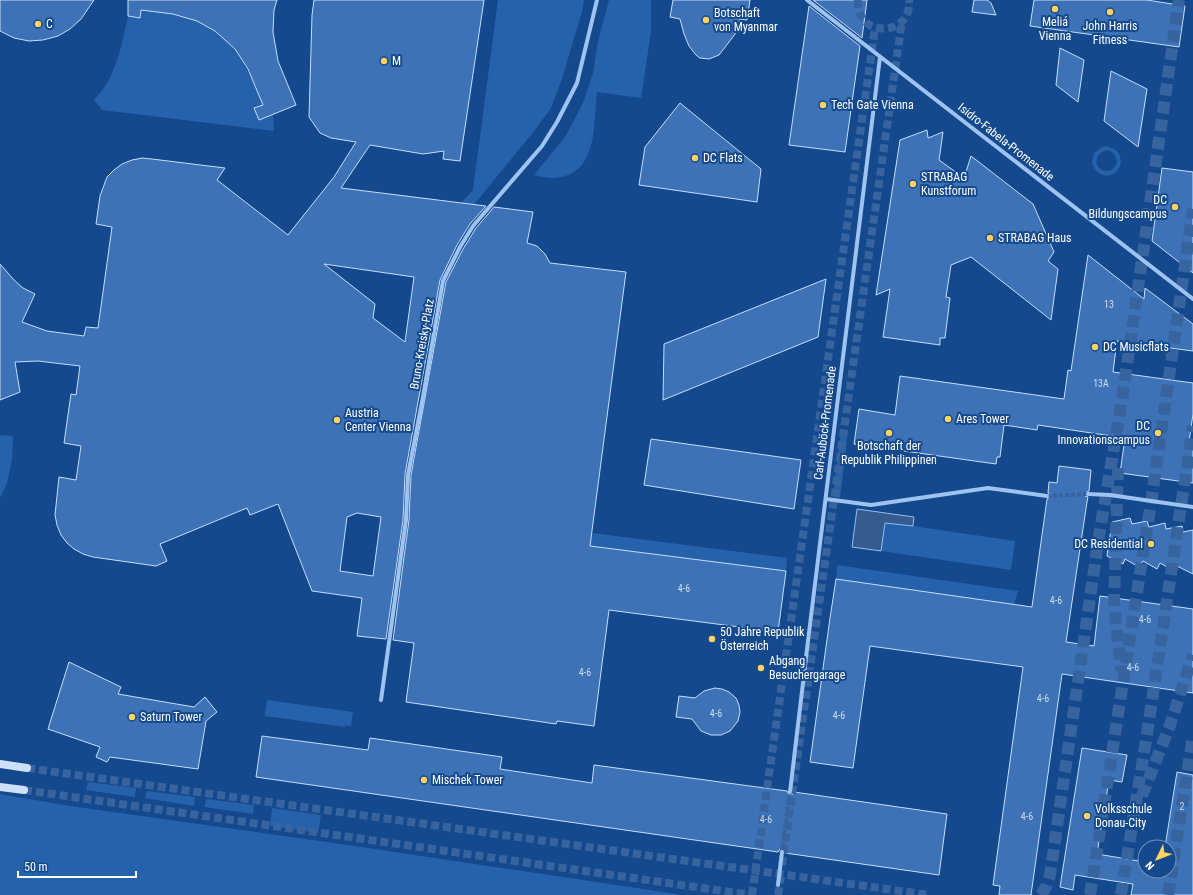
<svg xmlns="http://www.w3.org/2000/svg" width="1193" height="895" font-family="'Roboto Condensed',sans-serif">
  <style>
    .green { fill: #2662ac; fill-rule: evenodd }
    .water { fill: #365c8f; stroke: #90bef3 }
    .building { fill: #3d72b6; stroke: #c5defc; fill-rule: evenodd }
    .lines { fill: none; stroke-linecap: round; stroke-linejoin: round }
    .street-tunnel { stroke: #37649e; stroke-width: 4; stroke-dasharray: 4 2; stroke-linecap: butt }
    .secondary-tunnel { stroke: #37649e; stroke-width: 8; stroke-dasharray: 8 4; stroke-linecap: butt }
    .highway-tunnel { stroke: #37649e; stroke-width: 12; stroke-dasharray: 12 6; stroke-linecap: butt }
    .street { stroke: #9ec3f0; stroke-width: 4 }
    .secondary { stroke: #cde1fb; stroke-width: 8 }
    .poi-dot { fill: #ffd15e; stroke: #14498d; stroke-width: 1.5 }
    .labels { text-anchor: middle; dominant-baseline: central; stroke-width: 4; stroke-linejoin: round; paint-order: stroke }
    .number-label { font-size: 10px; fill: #cedced }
    .poi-label { font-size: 12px; fill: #fff; stroke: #14498d; text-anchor: start }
    .street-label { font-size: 12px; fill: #fff; stroke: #14498d }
  </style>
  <rect width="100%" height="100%" fill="#14498d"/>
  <!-- green -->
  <g class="green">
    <polygon points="498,0 584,0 583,8 562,79 551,108 535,130 463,218 461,203 473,190"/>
    <path d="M 609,0 L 651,0 L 651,32 L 641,98 L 597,92 C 593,125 599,176 553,178 C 547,178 540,176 534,175 L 565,137 L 583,103 L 593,73 L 598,41 Z"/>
    <path d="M 141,10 C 160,12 179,14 196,20 C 234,35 249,71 263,105 L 255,108 L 273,114 L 274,131 L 102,110 L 94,100 C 98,95 103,90 106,85 C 118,65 123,39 128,16 L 140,18 Z"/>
    <path d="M 1107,146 L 1116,150 C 1133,171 1100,188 1092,163 L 1094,153 L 1102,147 ZM 1107,150 C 1114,152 1117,156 1117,163 L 1113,169 C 1101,176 1091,163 1100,153 Z"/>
    <polygon points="841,430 848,430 840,498 833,497"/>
    <polygon points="0,435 13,436 12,460 7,483 0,498"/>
    <polygon points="885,522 1015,541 1011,570 881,551"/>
    <polygon points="592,533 787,558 786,571 590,546"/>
    <polygon points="837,565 1018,591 1014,605 836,579"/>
    <polygon points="267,700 353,712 351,726 345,725 345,727 265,716"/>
    <polygon points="88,782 136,788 135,797 86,790"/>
    <polygon points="147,791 195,797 194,806 145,798"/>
    <polygon points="0,794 70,806 355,846 683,895 0,895"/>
    <polygon points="206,799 254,805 253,814 205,807"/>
    <polygon points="272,808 321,815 318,833 270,826"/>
  </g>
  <!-- water -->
  <polygon class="water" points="857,509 914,517 913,526 885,523 881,551 852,547"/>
  <!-- building -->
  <g class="building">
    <polygon points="0,0 94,0 81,19 70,29 58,36 43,40 29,41 14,38 0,31"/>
    <polygon points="128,0 277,0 274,10 273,32 278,61 296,105 259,120 254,108 263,105 248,69 235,49 215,31 197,21 173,14 141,10 140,18 128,16"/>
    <path d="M 314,0 L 484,0 L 460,161 L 443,159 L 444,151 L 423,154 L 370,145 L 341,188 L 486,206 L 470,224 L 457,245 L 440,280 L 405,474 L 403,520 L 386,639 L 357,636 L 362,598 L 312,591 L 278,504 L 250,515 L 247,508 L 160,544 L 167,561 L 156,566 L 93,557 L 83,554 L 74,549 L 67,543 L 61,535 L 57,525 L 55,515 L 59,477 L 76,480 L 81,446 L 64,443 L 71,394 L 76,395 L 80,366 L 38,361 L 15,362 L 20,392 L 0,400 L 0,264 L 14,280 L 23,288 L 35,294 L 22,322 L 47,331 L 84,336 L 86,327 L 98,328 L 112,227 L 96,224 L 100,196 L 107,177 L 114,170 L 122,164 L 132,160 L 142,158 L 152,159 L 225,168 L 217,180 L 288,235 L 334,177 L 356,142 L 331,138 L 320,133 L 309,117 L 312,15 ZM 324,264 L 414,277 L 405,342 L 373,318 L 375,304 ZM 357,513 L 381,517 L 373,576 L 340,571 L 347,517 Z"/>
    <polygon points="673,0 750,0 747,20 740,19 735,34 726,46 719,55 709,59 700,58 696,55 689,46 684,34 680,19 670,17"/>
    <polygon points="813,0 867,0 862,38"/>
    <polygon points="974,0 987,0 991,3 996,15 972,12"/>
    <polygon points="1034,0 1147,0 1185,6 1179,47 1030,26"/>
    <polygon points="809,6 860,46 845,152 789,145"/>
    <polygon points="1060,48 1084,60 1078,102 1056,85"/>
    <polygon points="1111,71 1147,89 1138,147 1104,121"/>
    <polygon points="680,103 761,169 757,202 639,185 645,147"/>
    <polygon points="927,130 928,138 943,132 939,160 964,178 971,156 1033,204 1054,252 1048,261 1058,269 1051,320 971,257 951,265 946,297 950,298 945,338 940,338 940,345 883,337 890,289 876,295 900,140"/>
    <polygon points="1162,168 1193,172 1193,273 1152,241"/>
    <polygon points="494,207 533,212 527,243 537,246 545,254 550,263 626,272 590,546 786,571 778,632 609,610 594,726 557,721 556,724 536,721 406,702 414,643 393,640 409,520 411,475 446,282 463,249 476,228"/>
    <polygon points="1088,255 1144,299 1145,288 1193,324 1193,351 1117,341 1113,372 1193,383 1193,414 1188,449 1193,450 1193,483 1120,473 1125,438 1038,425 1037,430 1004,425 1000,457 997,457 996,464 854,444 859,409 895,415 900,376 1064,399 1068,370 1071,371"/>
    <polygon points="826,279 818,337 663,400 664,344"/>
    <polygon points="651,439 801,460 794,509 644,485"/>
    <polygon points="1059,466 1091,470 1089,491 1085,493 1085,496 1088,497 1087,502 1066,642 1094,646 1100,596 1193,609 1193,693 1062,674 1031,895 999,895 1000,886 993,885 1023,667 870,646 853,768 810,762 830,618 836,579 1032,607 1047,499 1050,497 1050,494 1048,493 1049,482 1057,483"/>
    <polygon points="1130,518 1132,524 1147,521 1149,527 1165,523 1166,529 1182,526 1183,532 1193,530 1193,574 1177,566 1174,571 1160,563 1157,569 1143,561 1139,567 1125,559 1123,564 1107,556 1112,522"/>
    <polygon points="69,662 121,687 118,694 194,707 205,697 217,712 206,721 198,769 110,757 107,762 96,757 100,747 48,729"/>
    <polygon points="715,688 722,689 729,692 736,698 739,705 740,712 738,721 730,731 721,735 711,735 701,731 692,719 676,717 679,696 695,698 704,691"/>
    <polygon points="262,736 368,750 370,738 502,757 500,769 592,783 594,765 787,791 789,795 792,795 794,792 947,814 939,875 785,853 783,849 780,849 778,852 771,851 256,777"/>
    <polygon points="1082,748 1127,755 1122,782 1109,780 1097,854 1145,862 1145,871 1169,871 1169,847 1165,847 1177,772 1193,775 1193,895 1131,895 1133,884 1075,875 1073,890 1060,887"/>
  </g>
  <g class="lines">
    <!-- street-tunnel -->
    <g class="street-tunnel">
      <polyline points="1047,496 1088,494"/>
      <polyline points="782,852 790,792"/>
    </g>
    <!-- secondary-tunnel -->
    <g class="secondary-tunnel">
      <path d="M 858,0 C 855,39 913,37 909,0"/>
      <polyline points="27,768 929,895"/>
      <polyline points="24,790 751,895"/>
      <polyline points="782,865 902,21"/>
      <polyline points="752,895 875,28"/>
      <polyline points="778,895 781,877"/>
    </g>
    <!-- highway-tunnel -->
    <g class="highway-tunnel">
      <polyline points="1118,468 1114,603 1121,671"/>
      <polyline points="1142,796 1170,725 1193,655"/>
      <polyline points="1041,895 1046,887 1050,875 1099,536 1122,400 1179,0"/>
      <polyline points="1090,895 1152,496 1193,209"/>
      <polyline points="1121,895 1147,734 1193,426"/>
      <polyline points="1168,895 1193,736"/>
    </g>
    <!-- street -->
    <g class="street">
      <polyline points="807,0 1193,299"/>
      <polyline points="1088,494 1110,495 1193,507"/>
      <polyline points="826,499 871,505 988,488 1047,496"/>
      <polyline points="381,700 406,520 408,475 423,397 443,281 460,247 473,226 542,146 557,122 577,83 597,0"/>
      <polyline points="790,792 808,641 880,57"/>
      <polyline points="778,885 782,852"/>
    </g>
    <!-- secondary -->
    <g class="secondary">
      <polyline points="0,764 27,768"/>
      <polyline points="0,787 24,790"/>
    </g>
  </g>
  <!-- markers -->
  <g class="poi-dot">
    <circle cx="1055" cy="9" r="4"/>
    <circle cx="1110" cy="12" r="4"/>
    <circle cx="706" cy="20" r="4"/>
    <circle cx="38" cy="24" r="4"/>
    <circle cx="384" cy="61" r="4"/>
    <circle cx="823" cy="105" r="4"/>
    <circle cx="695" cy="158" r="4"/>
    <circle cx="913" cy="184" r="4"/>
    <circle cx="1175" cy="207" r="4"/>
    <circle cx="990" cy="238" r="4"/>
    <circle cx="1095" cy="347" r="4"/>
    <circle cx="948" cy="419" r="4"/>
    <circle cx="337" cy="420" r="4"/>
    <circle cx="889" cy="433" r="4"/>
    <circle cx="1158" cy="433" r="4"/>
    <circle cx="1151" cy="544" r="4"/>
    <circle cx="712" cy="639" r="4"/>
    <circle cx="761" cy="668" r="4"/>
    <circle cx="132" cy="717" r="4"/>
    <circle cx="424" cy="780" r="4"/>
    <circle cx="1087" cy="816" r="4"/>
  </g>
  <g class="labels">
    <!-- number labels -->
    <g class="number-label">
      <text x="1109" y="304">13</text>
      <text x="1101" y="383">13A</text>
      <text x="684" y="588">4-6</text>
      <text x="1056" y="600">4-6</text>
      <text x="1145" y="619">4-6</text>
      <text x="1133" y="667">4-6</text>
      <text x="585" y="672">4-6</text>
      <text x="1043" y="698">4-6</text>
      <text x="716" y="713">4-6</text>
      <text x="839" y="715">4-6</text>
      <text x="1182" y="806">2</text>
      <text x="1027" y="816">4-6</text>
      <text x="766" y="819">4-6</text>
    </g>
    <!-- poi labels -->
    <g class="poi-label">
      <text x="714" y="13">Botschaft<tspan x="714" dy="14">von Myanmar</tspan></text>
      <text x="1055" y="22" text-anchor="middle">Meliá<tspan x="1055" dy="14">Vienna</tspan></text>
      <text x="46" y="24">C</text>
      <text x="1110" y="26" text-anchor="middle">John Harris<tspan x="1110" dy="14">Fitness</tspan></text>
      <text x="392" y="61">M</text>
      <text x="831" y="105">Tech Gate Vienna</text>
      <text x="703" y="158">DC Flats</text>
      <text x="921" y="177">STRABAG<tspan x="921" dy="14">Kunstforum</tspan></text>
      <text x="1167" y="200" text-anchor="end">DC<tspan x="1167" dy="14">Bildungscampus</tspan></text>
      <text x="998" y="238">STRABAG Haus</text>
      <text x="1103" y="347">DC Musicflats</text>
      <text x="345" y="413">Austria<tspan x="345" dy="14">Center Vienna</tspan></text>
      <text x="956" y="419">Ares Tower</text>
      <text x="1150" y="426" text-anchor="end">DC<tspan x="1150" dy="14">Innovationscampus</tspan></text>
      <text x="889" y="446" text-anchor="middle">Botschaft der<tspan x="889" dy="14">Republik Philippinen</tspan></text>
      <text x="1143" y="544" text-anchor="end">DC Residential</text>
      <text x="720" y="632">50 Jahre Republik<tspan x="720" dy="14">Österreich</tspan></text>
      <text x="769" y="661">Abgang<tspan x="769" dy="14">Besuchergarage</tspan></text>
      <text x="140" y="717">Saturn Tower</text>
      <text x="432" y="780">Mischek Tower</text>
      <text x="1095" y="809">Volksschule<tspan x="1095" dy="14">Donau-City</tspan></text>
    </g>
    <!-- street labels -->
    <g class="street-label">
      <text transform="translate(1006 142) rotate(38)">Isidro-Fabela-Promenade</text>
      <text transform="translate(422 344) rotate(-80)">Bruno-Kreisky-Platz</text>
      <text transform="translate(825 423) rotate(-83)">Carl-Auböck-Promenade</text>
    </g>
  </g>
  <!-- north arrow -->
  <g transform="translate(1157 859) rotate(227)"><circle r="19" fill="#14498d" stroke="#7292bb"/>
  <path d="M0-3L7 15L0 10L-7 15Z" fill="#ffd15e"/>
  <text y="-6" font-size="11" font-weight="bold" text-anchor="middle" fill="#ffffff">N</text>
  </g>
  <!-- scale -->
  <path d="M18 871v6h118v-6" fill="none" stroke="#ffffff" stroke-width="2"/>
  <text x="24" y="871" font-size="12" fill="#ffffff" stroke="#14498d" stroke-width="3" paint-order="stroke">50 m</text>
</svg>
